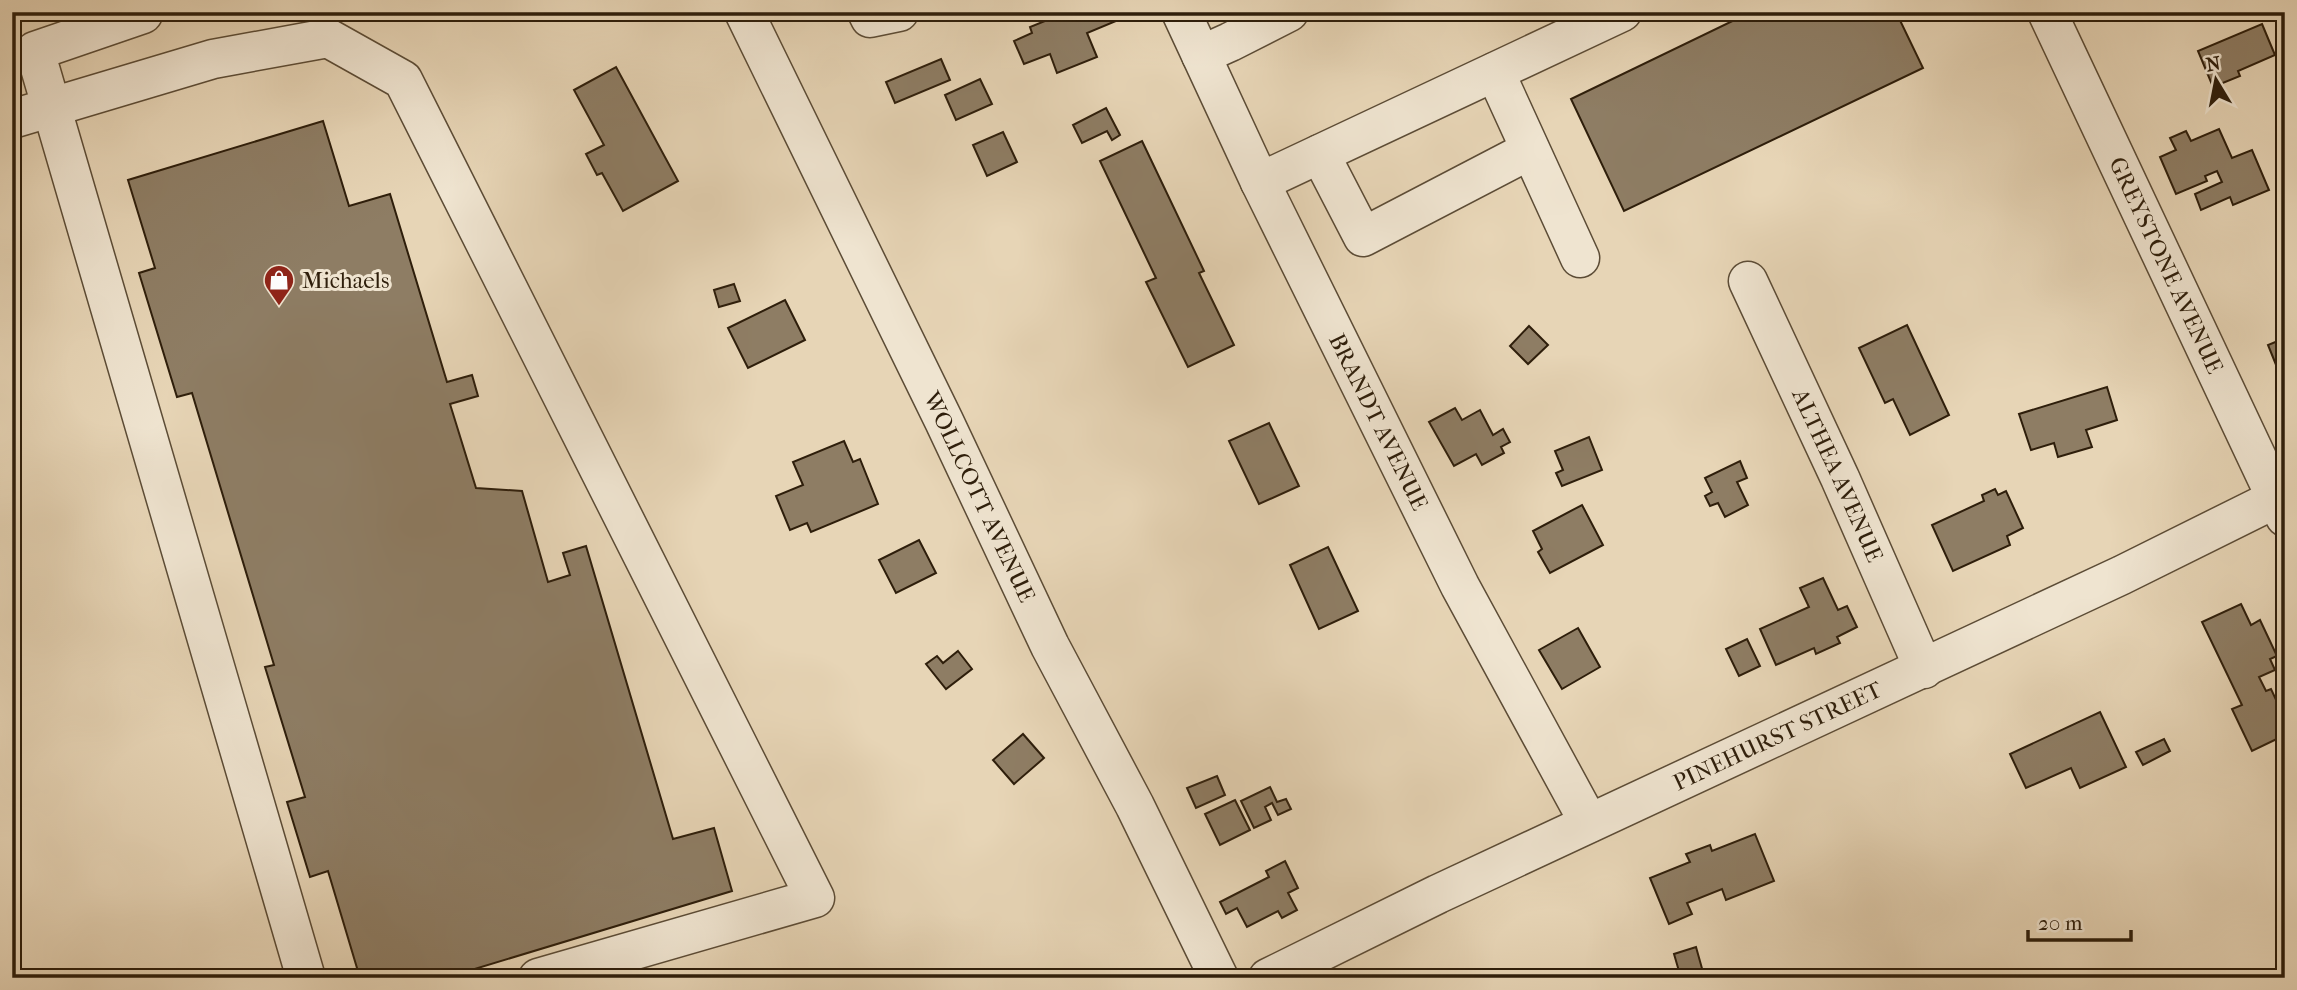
<svg xmlns="http://www.w3.org/2000/svg" width="2297" height="990" font-family="'IM FELL French Canon',serif">
  <style>
    .building { fill: #8e7d64; stroke: #2e1e0b; stroke-width: 2 }
    .lines { fill: none; stroke-linecap: round; stroke-linejoin: round }
    .minor-casing { stroke: #5c4c36; stroke-width: 41 }
    .minor { stroke: #efe4d0; stroke-width: 38 }
    .labels { text-anchor: middle; dominant-baseline: central; stroke-width: 6; stroke-linejoin: round; paint-order: stroke }
    .street-label { font-size: 23px; fill: #2e1e0b; stroke: #efe4d0 }
    .poi-label { font-size: 23px; fill: #2e1e0b; stroke: #efe4d0; text-anchor: start }
  </style>
  <rect width="100%" height="100%" fill="#e7d5b6"/>
  <filter id="stains"><feTurbulence type="fractalNoise" baseFrequency=".00286" numOctaves="4"/><feColorMatrix values="0 0 0 0 .2 0 0 0 0 .09 0 0 0 0 .02 0 0 0 .5 -.17"/></filter>
  <radialGradient id="worn" r=".72"><stop offset=".6" stop-color="#630" stop-opacity="0"/><stop offset="1" stop-color="#630" stop-opacity=".3"/></radialGradient>
  <!-- building -->
  <g class="building">
    <polygon points="1067,12 1112,12 1116,21 1087,33 1097,57 1057,73 1050,54 1024,64 1014,41 1032,33 1030,27"/>
    <polygon points="1751,12 1896,12 1923,68 1624,211 1571,99"/>
    <polygon points="2262,24 2275,55 2238,71 2240,76 2213,87 2198,51"/>
    <polygon points="941,59 950,80 895,103 886,82"/>
    <polygon points="616,67 678,181 623,211 602,173 597,175 586,154 604,145 574,90"/>
    <polygon points="980,79 992,104 956,120 945,95"/>
    <polygon points="1106,108 1120,135 1112,140 1107,131 1082,143 1073,125"/>
    <polygon points="323,121 349,206 390,194 447,382 472,375 478,396 450,404 476,488 522,491 548,582 570,575 563,553 586,546 673,839 714,828 732,891 445,978 360,978 328,871 310,877 287,802 305,797 265,667 274,665 192,393 177,397 139,273 155,268 128,180"/>
    <polygon points="2219,129 2232,158 2252,150 2269,190 2233,205 2230,197 2201,210 2195,194 2222,182 2217,171 2205,176 2207,181 2176,194 2160,157 2176,150 2170,138 2186,131 2191,141"/>
    <polygon points="1003,132 1017,162 987,176 973,145"/>
    <polygon points="1142,141 1204,271 1199,273 1234,345 1188,367 1146,282 1156,278 1100,161"/>
    <polygon points="734,284 740,301 719,307 714,290"/>
    <polygon points="785,300 805,340 748,368 728,328"/>
    <polygon points="1907,325 1949,415 1910,435 1893,399 1885,403 1859,348"/>
    <polygon points="1529,326 1548,345 1528,364 1510,346"/>
    <polygon points="2285,338 2285,387 2268,345"/>
    <polygon points="2107,387 2117,420 2086,430 2092,447 2058,457 2054,443 2031,450 2019,414"/>
    <polygon points="1455,408 1462,420 1480,410 1493,435 1503,429 1510,442 1501,447 1504,453 1482,465 1476,454 1454,466 1429,422"/>
    <polygon points="1269,423 1299,486 1259,504 1229,441"/>
    <polygon points="1589,437 1602,470 1562,486 1556,473 1563,470 1555,451"/>
    <polygon points="844,441 853,462 860,459 878,504 811,532 807,523 790,530 776,496 803,485 793,462"/>
    <polygon points="1740,461 1747,478 1737,482 1748,505 1725,517 1718,503 1710,506 1705,496 1712,492 1705,478"/>
    <polygon points="1995,489 1998,495 2006,491 2023,528 2007,536 2010,545 1953,571 1932,525 1984,501 1982,495"/>
    <polygon points="1582,505 1603,545 1550,573 1538,552 1542,549 1533,531"/>
    <polygon points="919,540 936,573 896,593 879,560"/>
    <polygon points="1328,547 1358,611 1319,629 1290,565"/>
    <polygon points="1823,578 1838,610 1847,606 1857,627 1837,637 1840,643 1816,654 1814,648 1776,665 1760,629 1809,607 1800,588"/>
    <polygon points="2241,604 2251,625 2260,620 2277,656 2270,659 2275,670 2259,677 2266,691 2271,689 2285,719 2285,735 2252,751 2232,709 2242,705 2202,622"/>
    <polygon points="1578,628 1600,667 1562,689 1539,650"/>
    <polygon points="1747,639 1760,666 1739,676 1726,649"/>
    <polygon points="958,651 972,669 946,689 926,664 937,656 943,663"/>
    <polygon points="2100,712 2126,767 2080,788 2071,768 2026,788 2010,754"/>
    <polygon points="1023,734 1044,758 1014,784 993,760"/>
    <polygon points="2164,739 2170,751 2143,765 2136,752"/>
    <polygon points="1217,776 1225,795 1196,808 1187,788"/>
    <polygon points="1270,787 1277,802 1286,799 1291,809 1278,815 1272,803 1265,807 1271,820 1254,828 1241,801"/>
    <polygon points="1235,800 1250,830 1220,845 1205,814"/>
    <polygon points="1755,834 1774,881 1726,900 1722,889 1687,903 1692,914 1669,924 1650,878 1690,862 1686,854 1710,845 1712,851"/>
    <polygon points="1285,861 1298,888 1288,893 1297,910 1282,918 1278,911 1247,927 1237,908 1226,914 1220,902 1269,877 1266,871"/>
    <polygon points="2285,902 2285,922 2277,905"/>
    <polygon points="1696,947 1703,972 1681,978 1674,954"/>
  </g>
  <g class="lines">
    <!-- minor casing -->
    <g class="minor-casing">
      <g id="minor">
        <path id="s1" d="M 744,12 L 944,421 L 1050,646 L 1135,806 L 1219,978"/>
        <polyline points="867,12 870,18 899,12"/>
        <path id="s2" d="M 1181,12 L 1260,182 L 1460,586 L 1589,823"/>
        <path id="s3" d="M 2047,12 L 2285,517"/>
        <polyline points="143,14 35,51 306,978"/>
        <polyline points="1201,55 1230,42 1289,12"/>
        <polyline points="1495,72 1580,258"/>
        <polyline points="12,119 213,59 328,38 403,80 815,898 538,978"/>
        <polyline points="1320,154 1363,237 1530,150"/>
        <polyline points="1260,182 1622,12"/>
        <path id="s4" d="M 1748,281 L 1840,478 L 1924,669"/>
        <path id="s5" d="M 1268,978 L 1438,894 L 2122,575 L 2285,494"/>
      </g>
    </g>
    <!-- minor -->
    <use href="#minor" class="minor"/>
  </g>
  <!-- icons -->
  <defs>
    <g id="shop-pin" transform="scale(1.575)"><path d="M0 17L-7.5 6A9.5 9.5 0 1 1 7.5 6Z" fill="#8f2418" stroke="#efe4d0"/><path d="M-5-2.5h2.3a2.7 3.5 0 0 1 5.4 0H5L5.5 6h-11ZM-1.5-2.5h3a1.5 2.3 0 0 0-3 0Z" fill="#fff"/></g>
  </defs>
  <g fill-rule="evenodd">
    <use href="#shop-pin" x="279" y="280"/>
  </g>
  <g class="labels">
    <!-- street labels -->
    <g class="street-label">
      <text stroke="none"><textPath href="#s3" startOffset="280">GREYSTONE AVENUE</textPath></text>
      <text stroke="none"><textPath href="#s2" startOffset="455">BRANDT AVENUE</textPath></text>
      <text stroke="none"><textPath href="#s4" startOffset="214">ALTHEA AVENUE</textPath></text>
      <text stroke="none"><textPath href="#s1" startOffset="539">WOLLCOTT AVENUE</textPath></text>
      <text stroke="none"><textPath href="#s5" startOffset="564">PINEHURST STREET</textPath></text>
    </g>
    <!-- poi labels -->
    <g class="poi-label">
      <text x="302" y="280">Michaels</text>
    </g>
  </g>
  <!-- margin -->
  <rect width="2297" height="990" fill="none" stroke="#e7d5b6" stroke-width="42"/>
  <rect x="14" y="14" width="2269" height="962" fill="none" stroke="#2e1e0b" stroke-width="3.5"/>
  <rect x="21" y="21" width="2255" height="948" fill="none" stroke="#2e1e0b" stroke-width="2"/>
  <!-- north arrow -->
  <g transform="translate(2216 80) rotate(350)" stroke="#efe4d0" stroke-width="5" paint-order="stroke">
  <path d="M0-5L12 26L0 18L-12 26Z" fill="#2e1e0b"/>
  <text y="-10" font-size="19" font-weight="bold" text-anchor="middle" fill="#2e1e0b">N</text>
  </g>
  <!-- scale -->
  <path d="M2028 930v10h103v-10" fill="none" stroke="#2e1e0b" stroke-width="3.5"/>
  <text x="2038" y="930" font-size="21" fill="#2e1e0b" stroke="#efe4d0" stroke-width="5" paint-order="stroke">20 m</text>
  <rect width="100%" height="100%" filter="url(#stains)"/>
  <rect width="100%" height="100%" fill="url(#worn)"/>
</svg>
